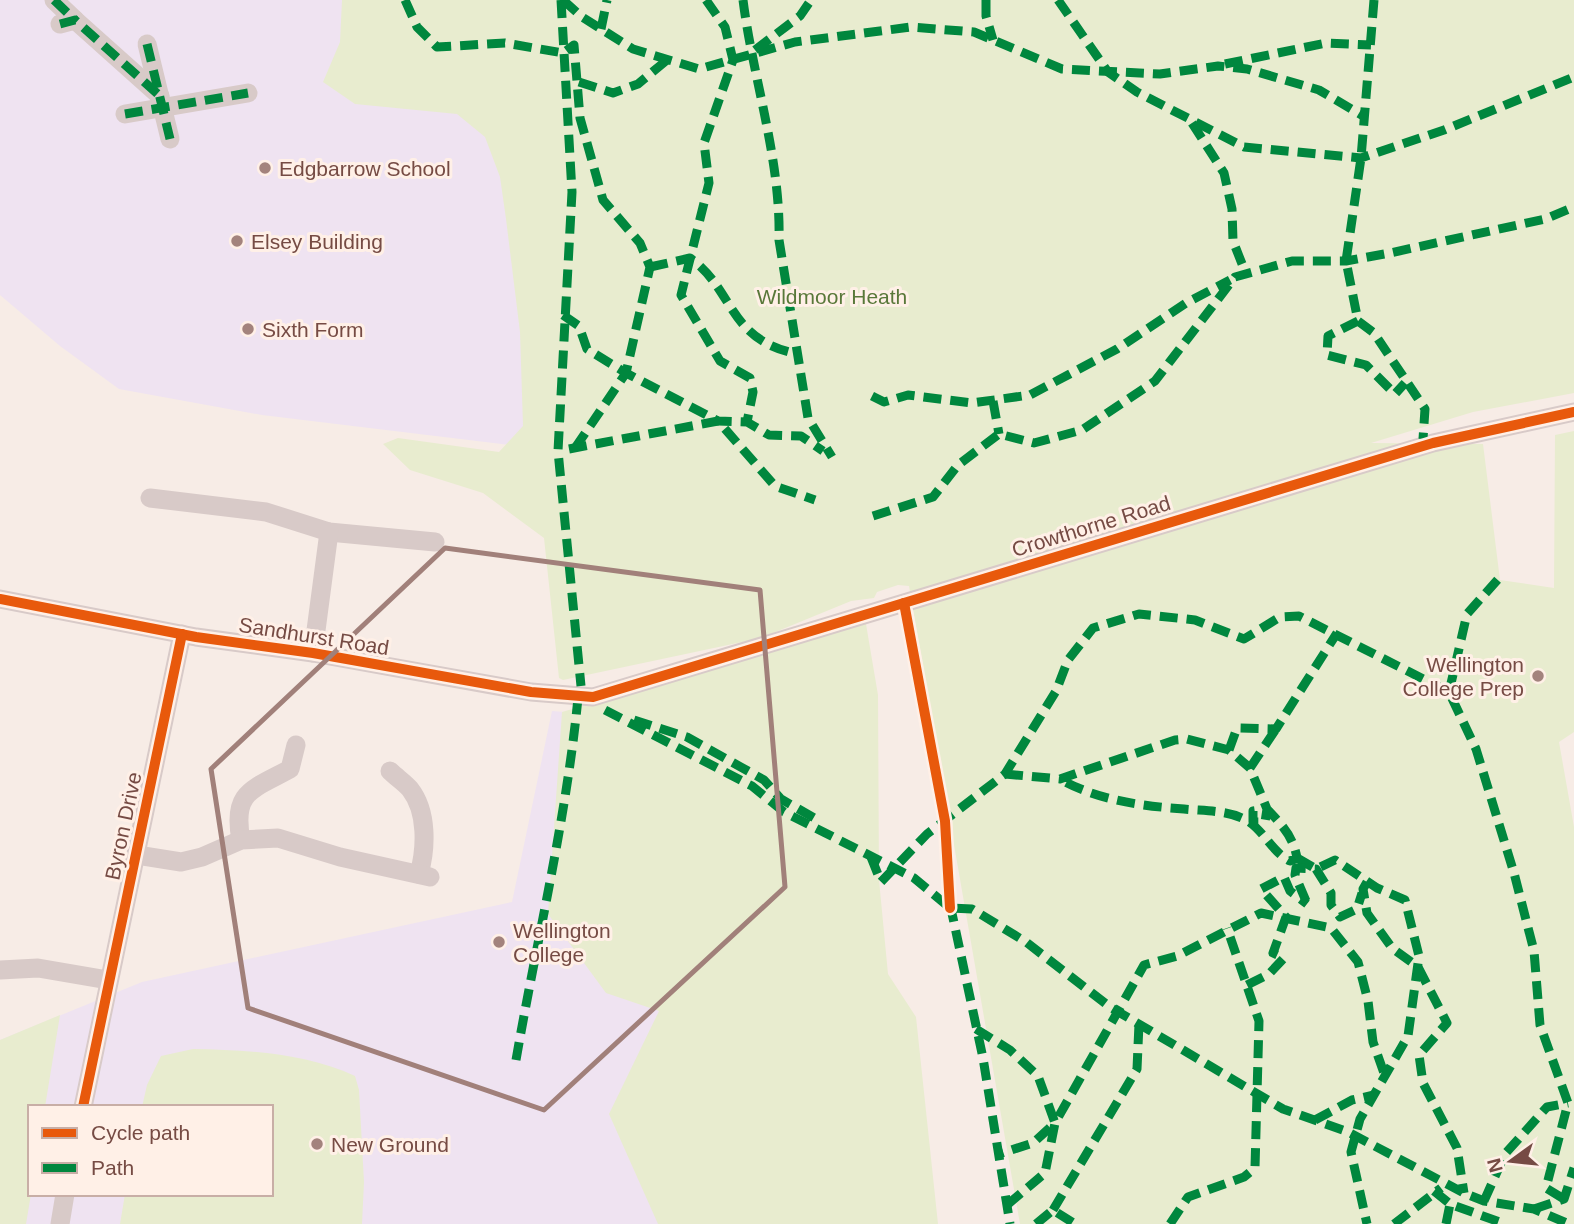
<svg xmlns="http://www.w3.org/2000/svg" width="1574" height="1224" font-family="Arial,sans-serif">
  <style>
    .education { fill: #efe3f1; fill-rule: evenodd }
    .green { fill: #e8eccf }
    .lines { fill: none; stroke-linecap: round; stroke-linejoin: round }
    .minor { stroke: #d8cac8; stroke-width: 19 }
    .quiet { stroke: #00873e; stroke-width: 9; stroke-dasharray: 18 9; stroke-linecap: butt }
    .cycleway-casing { stroke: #fff0e7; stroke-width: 15 }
    .cycleway { stroke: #e8590c; stroke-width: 10 }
    .marked { fill: none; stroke: #a1807a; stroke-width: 5; stroke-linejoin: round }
    .poi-dot { fill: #a3837d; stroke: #fff0e7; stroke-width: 2.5 }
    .labels { text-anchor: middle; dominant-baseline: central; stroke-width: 6; stroke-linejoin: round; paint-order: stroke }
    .poi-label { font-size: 21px; fill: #764b44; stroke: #fff0e7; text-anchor: start }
    .park-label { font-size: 21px; fill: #597839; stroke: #fff0e7 }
    .street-label { font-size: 21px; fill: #764b44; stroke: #fff0e7 }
  </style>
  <rect width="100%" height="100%" fill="#f7ece6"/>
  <!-- education -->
  <g class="education">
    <polygon points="0,0 349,0 524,36 542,449 262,415 119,389 60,346 0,295"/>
    <path d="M 552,711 L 577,713 L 788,1224 L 0,1224 L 0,1040 L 142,982 L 512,902 ZM 30,1107 L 271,1107 L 271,1194 L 30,1194 Z"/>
  </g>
  <!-- green -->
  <g class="green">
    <polygon points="342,0 1574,0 1574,393 1473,412 1371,443 1483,444 1500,580 1554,588 1555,435 1574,431 1574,732 1559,742 1574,827 1574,1224 1020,1224 909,586 898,585 877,592 874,598 851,601 761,638 563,680 559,678 544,538 483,493 410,470 383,444 398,438 499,452 523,426 520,332 506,219 500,177 485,137 457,114 355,104 323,82 340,42"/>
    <polygon points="866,624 878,695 879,880 888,974 916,1017 938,1224 658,1224 609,1114 659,1011 606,993 548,914 562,712"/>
    <polygon points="60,1015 45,1107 30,1107 31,1194 26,1224 0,1224 0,1040"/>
    <path d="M 193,1049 C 247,1050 305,1053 355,1076 L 359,1090 L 364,1182 L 362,1224 L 120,1224 L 125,1194 L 271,1194 L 271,1107 L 142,1107 L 147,1085 L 161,1056 Z"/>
  </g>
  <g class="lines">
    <!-- minor -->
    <g class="minor">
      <polyline points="54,0 75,20"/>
      <polyline points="60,24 75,20 160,96"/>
      <polyline points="147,44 170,139"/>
      <polyline points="125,114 248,93"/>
      <polyline points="150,498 266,512 329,532 435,542"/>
      <polyline points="0,599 196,637 313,653 531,692 593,697 1433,443 1574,412"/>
      <polyline points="313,653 329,532"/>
      <path d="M 390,771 C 396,777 405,783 410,789 C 428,812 426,849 419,874"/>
      <path d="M 241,840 C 232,792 251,790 290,769 L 296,745"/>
      <polyline points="137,855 181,862 202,857 241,840 278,838 340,857 430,877"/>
      <polyline points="0,970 38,968 108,980"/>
      <polyline points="83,1107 182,634"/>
      <polyline points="60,1224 65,1194"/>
    </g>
    <!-- quiet -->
    <g class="quiet">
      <polyline points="54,0 75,20"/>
      <polyline points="405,0 417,27 437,47 505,43 563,53 574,45 580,118 603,200 640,243 650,267 626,373 575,448"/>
      <polyline points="561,0 572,192 558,451 581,686"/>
      <polyline points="563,0 582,17 633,49 699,69 795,42 911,27 974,32 1062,69 1160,74 1218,66 1247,69 1319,90 1365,117"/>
      <polyline points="706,0 725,27 733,60 704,143 709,183 681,295 720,361 750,378 753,392 747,422"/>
      <path d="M 743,0 C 753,79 781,159 779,240 L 808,418 L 832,457"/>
      <polyline points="986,0 986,16 993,40"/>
      <polyline points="1058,0 1108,72 1137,92 1244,147 1361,158 1444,130 1574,77"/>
      <polyline points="1374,0 1361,158 1346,261 1358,321 1374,333 1425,409 1423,439"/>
      <polyline points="60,24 75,20 160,96"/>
      <polyline points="601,29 607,0"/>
      <polyline points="147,44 170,139"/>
      <polyline points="755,50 800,16 811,0"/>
      <polyline points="1225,64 1326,43 1371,45"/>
      <polyline points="579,82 613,93 638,84 667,60"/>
      <polyline points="125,114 248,93"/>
      <polyline points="1192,123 1224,173 1232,209 1233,241 1246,274"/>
      <path d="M 650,267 L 690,258 C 735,290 727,340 798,354"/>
      <polyline points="563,315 579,326 587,349 626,373 718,421 747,422 769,435 801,436 823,451"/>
      <polyline points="1358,321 1328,336 1327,355 1366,365 1395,394 1405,383"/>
      <polyline points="872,396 884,402 908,395 972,403 1030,395 1117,349 1186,303 1230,280"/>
      <polyline points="993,401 999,434"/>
      <polyline points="569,449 718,421 775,486 815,500"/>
      <polyline points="873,516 933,497 958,465 999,434 1034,443 1082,430 1155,381 1235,277 1292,261 1346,261 1390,253 1545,219 1574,207"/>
      <polyline points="1449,692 1467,614 1500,577"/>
      <polyline points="605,710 752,786 784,812 914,878 950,908 972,909 1026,942 1110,1007 1283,1109 1348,1132 1464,1193 1484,1201 1534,1209 1569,1224"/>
      <polyline points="634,720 687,737 764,780 781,799 816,819"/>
      <polyline points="1229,750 1237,728 1276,729 1337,633"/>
      <polyline points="1250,768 1276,729"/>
      <path d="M 1005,774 L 1060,779 L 1175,740 L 1187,739 L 1229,750 L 1250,768 L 1267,809 L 1265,822 L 1253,822 L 1253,811 L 1267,809 C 1282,825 1293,836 1297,858 L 1290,861 C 1270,851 1262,826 1242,818 C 1224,810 1204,811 1184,809 C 1141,806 1097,800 1060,779"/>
      <polyline points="871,857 881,882 927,834 1005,774 1056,691 1068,660 1093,628 1139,614 1195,620 1244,639 1280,617 1299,616 1449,692 1476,749 1514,873 1534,951 1540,1025 1568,1103 1546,1188 1564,1199"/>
      <polyline points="1297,858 1316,869 1335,860 1377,888 1405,900 1419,956 1408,1036 1360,1119 1351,1152 1367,1224"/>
      <polyline points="1367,882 1363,889 1367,913 1392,948 1418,967 1447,1023 1419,1055 1423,1083 1457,1148 1464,1193"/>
      <polyline points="1306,901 1295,875 1296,868 1316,869 1331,893 1331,905 1340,917 1357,909 1362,893"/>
      <polyline points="950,904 983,1058 1010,1224"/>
      <polyline points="1247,985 1269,974 1284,958 1273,953 1286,917 1261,889 1284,877 1290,891 1307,904"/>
      <polyline points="976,1029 1010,1050 1038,1076 1055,1123 1033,1143 999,1154"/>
      <path d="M 516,1060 C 537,939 566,821 578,698"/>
      <polyline points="1315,1120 1352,1100 1374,1095"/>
      <polyline points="1434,1191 1450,1204 1505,1224"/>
      <polyline points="1484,1201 1505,1154 1547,1107 1568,1103"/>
      <polyline points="1007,1205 1045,1173 1055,1123 1144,965 1177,956 1261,913 1331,928 1358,962 1368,1001 1373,1042 1385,1076"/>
      <polyline points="1534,1209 1564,1199 1574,1168"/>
      <polyline points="1053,1210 1137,1069 1139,1024"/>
      <polyline points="1036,1224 1053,1210 1075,1224"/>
      <polyline points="1170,1224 1188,1197 1244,1177 1255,1168 1259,1021 1227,928"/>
      <polyline points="1394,1224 1441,1188"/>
      <polyline points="1446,1224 1450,1204"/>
    </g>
    <!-- cycleway casing -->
    <g class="cycleway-casing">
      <g id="cycleway">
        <polyline points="0,599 196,637 313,653 531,692 593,697 1433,443 1574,412"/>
        <polyline points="904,603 945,821 950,908"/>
        <polyline points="83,1107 182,634"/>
      </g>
    </g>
    <!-- cycleway -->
    <use href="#cycleway" class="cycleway"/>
  </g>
  <!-- marked area -->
  <path class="marked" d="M 445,548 L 760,590 L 785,887 L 544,1110 L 248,1008 L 211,769 Z"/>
  <!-- markers -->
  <g class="poi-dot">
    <circle cx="265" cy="168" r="7"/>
    <circle cx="237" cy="241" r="7"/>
    <circle cx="248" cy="329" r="7"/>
    <circle cx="1538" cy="676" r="7"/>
    <circle cx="499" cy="942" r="7"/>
    <circle cx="317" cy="1144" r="7"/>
  </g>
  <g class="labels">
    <!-- poi labels -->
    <g class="poi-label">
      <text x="279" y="168">Edgbarrow School</text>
      <text x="251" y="241">Elsey Building</text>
      <text x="262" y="329">Sixth Form</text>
      <text x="1524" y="664" text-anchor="end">Wellington<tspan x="1524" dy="24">College Prep</tspan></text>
      <text x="513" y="930">Wellington<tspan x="513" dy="24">College</tspan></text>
      <text x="331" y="1144">New Ground</text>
    </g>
    <!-- park labels -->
    <g class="park-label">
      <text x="832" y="296">Wildmoor Heath</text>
    </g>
    <!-- street labels -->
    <g class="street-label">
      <text transform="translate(1091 526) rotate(-17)">Crowthorne Road</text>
      <text transform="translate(314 636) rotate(9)">Sandhurst Road</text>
      <text transform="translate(123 826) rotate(-78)">Byron Drive</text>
    </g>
  </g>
  <!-- legend -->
  <rect x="28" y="1105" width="245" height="91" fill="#fff0e7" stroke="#c8aea6" stroke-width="2"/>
  <rect x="42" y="1128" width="35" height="10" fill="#e8590c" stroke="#c8aea6" stroke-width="2"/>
  <text x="91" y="1140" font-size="21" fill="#764b44">Cycle path</text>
  <rect x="42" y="1163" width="35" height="10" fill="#00873e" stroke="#c8aea6" stroke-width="2"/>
  <text x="91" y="1175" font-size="21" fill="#764b44">Path</text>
  <!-- north arrow -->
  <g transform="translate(1511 1161) rotate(255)" stroke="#fff0e7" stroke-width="5" paint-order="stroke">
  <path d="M0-5L12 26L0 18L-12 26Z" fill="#764b44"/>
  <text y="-10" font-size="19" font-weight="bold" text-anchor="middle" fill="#764b44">N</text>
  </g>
</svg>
